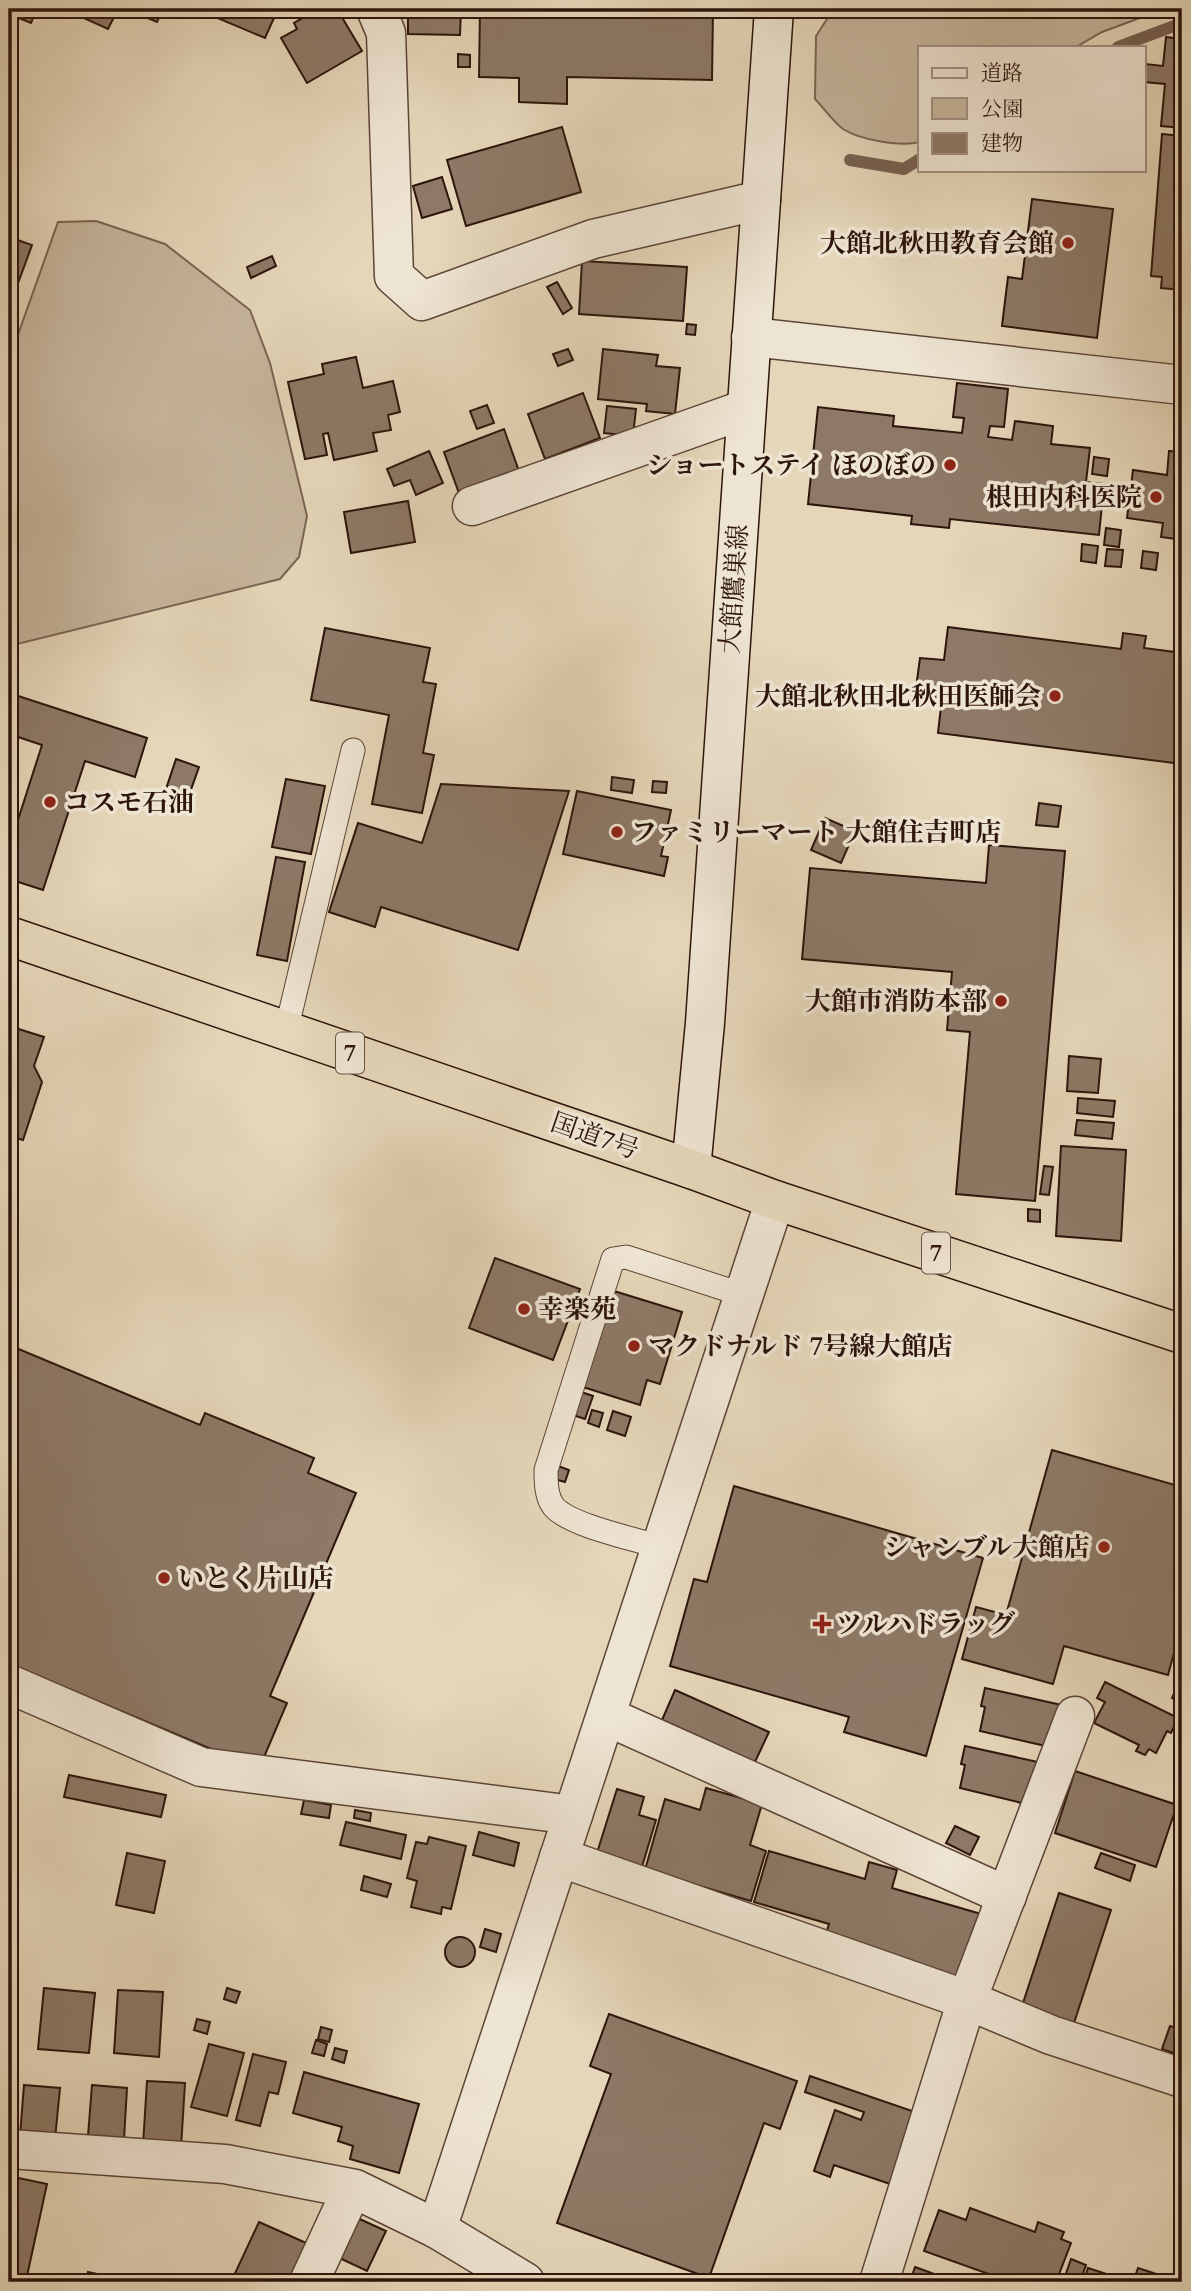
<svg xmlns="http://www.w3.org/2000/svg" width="1191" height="2291" font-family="Cardo,'Noto Serif JP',serif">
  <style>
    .green { fill: #c6b59c; stroke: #7a6554; stroke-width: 2 }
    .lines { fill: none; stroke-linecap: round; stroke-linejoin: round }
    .stream { stroke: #766150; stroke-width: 12 }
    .building { fill: #8d7966; stroke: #2d150c; stroke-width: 2 }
    .service-casing { stroke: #5b4537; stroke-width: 25 }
    .minor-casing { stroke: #5b4537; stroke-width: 41 }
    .secondary-casing { stroke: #2d150c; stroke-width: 41 }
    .trunk-casing { stroke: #2d150c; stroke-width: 41 }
    .service { stroke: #eee4d2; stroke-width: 23 }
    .minor { stroke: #eee4d2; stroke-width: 38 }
    .secondary { stroke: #eee4d2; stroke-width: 38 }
    .trunk { stroke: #e5d6b9; stroke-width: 38 }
    .poi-dot { fill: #8f2418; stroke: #eee4d2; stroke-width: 2.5 }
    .labels { text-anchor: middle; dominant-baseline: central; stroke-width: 7; stroke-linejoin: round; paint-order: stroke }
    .shield { fill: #eee4d2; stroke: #675347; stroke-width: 2 }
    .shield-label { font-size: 24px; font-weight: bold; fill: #2d150c }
    .poi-label { font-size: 26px; font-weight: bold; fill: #2d150c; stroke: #eee4d2; text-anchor: end }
    .street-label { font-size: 26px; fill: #2d150c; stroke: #eee4d2 }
  </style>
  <rect width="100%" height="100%" fill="#e5d6b9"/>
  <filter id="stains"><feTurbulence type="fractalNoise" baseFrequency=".00286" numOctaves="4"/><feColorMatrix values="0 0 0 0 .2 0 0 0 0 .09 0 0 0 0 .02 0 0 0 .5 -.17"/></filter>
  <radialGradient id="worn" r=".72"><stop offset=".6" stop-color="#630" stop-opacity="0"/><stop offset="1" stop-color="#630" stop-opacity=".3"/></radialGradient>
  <!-- green -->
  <g class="green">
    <path d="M 841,9 L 1164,9 L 1102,32 L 1076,47 L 920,47 L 920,142 C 901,147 860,140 843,129 C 833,122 824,108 815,99 L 816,36 L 833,10 Z"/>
    <polygon points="96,221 165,244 250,310 270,363 307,516 299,557 280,579 9,646 9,360 58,222"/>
  </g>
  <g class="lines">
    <!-- stream -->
    <g class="stream">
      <polyline points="1118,47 1182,23"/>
      <polyline points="850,160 904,169 920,159"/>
    </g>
  </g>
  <!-- building -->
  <g class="building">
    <polygon points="14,9 37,9 31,23 11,15"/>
    <polygon points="64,9 118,9 108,29"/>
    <polygon points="126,9 163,9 157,22"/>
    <polygon points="210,9 278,9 265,38 208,14"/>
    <polygon points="337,9 362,51 307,83 281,38 297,29 294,23 317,10 321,17"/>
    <polygon points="408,9 461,9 460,35 408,34"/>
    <polygon points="480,9 713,9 712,80 567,77 567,104 519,102 519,78 479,77"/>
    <polygon points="1166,37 1182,39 1182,128 1161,126 1165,84 1144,82 1146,64 1163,66"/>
    <polygon points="458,54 470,55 470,67 458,67"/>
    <polygon points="562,127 581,192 466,226 447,160"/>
    <polygon points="1162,134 1182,136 1182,290 1161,288 1162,277 1151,276"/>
    <polygon points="442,177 452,209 422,218 413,186"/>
    <polygon points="1032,199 1113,209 1097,338 1002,326 1008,277 1022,279"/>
    <polygon points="9,237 32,245 9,308"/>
    <polygon points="272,256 276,266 251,278 247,267"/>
    <polygon points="582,261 687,267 683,321 579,314"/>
    <polygon points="557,282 572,308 563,314 547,287"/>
    <polygon points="687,324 696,325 695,335 686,334"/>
    <polygon points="568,349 573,360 558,366 553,354"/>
    <polygon points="603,349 658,355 656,366 680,368 675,414 646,411 647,404 598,399"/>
    <polygon points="356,357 363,388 393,381 400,412 388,415 391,430 373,433 377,451 334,460 328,433 323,434 327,455 305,459 288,382 324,374 322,364"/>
    <polygon points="957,383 1008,389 1004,427 990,426 988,437 1012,440 1015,421 1053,426 1051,444 1090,448 1086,482 1104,484 1099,535 950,519 949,528 911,524 912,516 808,504 818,407 894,416 893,426 962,433 964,418 953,417"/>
    <polygon points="583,393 600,438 545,459 528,414"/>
    <polygon points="487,405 494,423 477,429 470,411"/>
    <polygon points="607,406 636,409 633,436 604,433"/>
    <polygon points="504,429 520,474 460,496 444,452"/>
    <polygon points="429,451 443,483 416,495 410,480 394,486 387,469"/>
    <polygon points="1169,451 1182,452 1182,523 1178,522 1176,539 1161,537 1163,523 1127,518 1133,470 1167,475"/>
    <polygon points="1094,457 1109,459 1107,476 1092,474"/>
    <polygon points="408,501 415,542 351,553 344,512"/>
    <polygon points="1106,528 1121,530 1119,547 1104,545"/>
    <polygon points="1082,544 1098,546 1096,563 1081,561"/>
    <polygon points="1107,549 1123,550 1121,567 1105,566"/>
    <polygon points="1143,551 1158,553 1156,570 1141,568"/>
    <polygon points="948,627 1121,649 1123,633 1146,636 1144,648 1182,653 1182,764 938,733 942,698 915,695 920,658 944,660"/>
    <polygon points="325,628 430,648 423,682 436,684 423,753 434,755 422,813 372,804 389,715 311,700"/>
    <polygon points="9,693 147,738 135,777 85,761 43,890 9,879 9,848 42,745 9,734"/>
    <polygon points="176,759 199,767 183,812 161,804"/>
    <polygon points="612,777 634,780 632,793 611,790"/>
    <polygon points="286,779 325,786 311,854 272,847"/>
    <polygon points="653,781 667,782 666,793 652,792"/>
    <polygon points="441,784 569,791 518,950 381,907 375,927 329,912 358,823 422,843"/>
    <polygon points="577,791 671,810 661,856 668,857 664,876 563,854"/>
    <polygon points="1039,803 1061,806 1058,827 1036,825"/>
    <polygon points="825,818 855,831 841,863 811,850"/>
    <polygon points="989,845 1065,851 1035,1201 956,1194 970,1032 947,1030 952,972 802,959 810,868 986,883"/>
    <polygon points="276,857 305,862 287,961 257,955"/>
    <polygon points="9,1026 44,1037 34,1066 42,1082 23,1140 9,1136"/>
    <polygon points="1069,1056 1101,1059 1098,1093 1067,1091"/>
    <polygon points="1078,1098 1115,1101 1113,1117 1077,1113"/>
    <polygon points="1077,1120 1114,1123 1112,1139 1075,1135"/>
    <polygon points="1061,1146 1126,1150 1121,1241 1056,1236"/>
    <polygon points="1044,1166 1053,1167 1049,1195 1040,1194"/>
    <polygon points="1028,1209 1040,1210 1040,1222 1028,1221"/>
    <polygon points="495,1258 580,1289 553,1360 469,1328"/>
    <polygon points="614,1291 682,1312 660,1384 647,1380 640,1405 583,1387"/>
    <polygon points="9,1345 200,1425 205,1413 314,1458 308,1473 356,1493 270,1696 287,1703 259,1769 9,1664"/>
    <polygon points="578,1391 593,1396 585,1419 570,1414"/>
    <polygon points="592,1410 603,1413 599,1427 588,1423"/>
    <polygon points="613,1411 631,1417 625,1436 607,1430"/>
    <polygon points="1052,1450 1182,1487 1182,1623 1168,1675 1064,1646 1053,1684 962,1659 976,1607 1006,1615"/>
    <polygon points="558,1466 569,1470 565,1482 554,1479"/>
    <polygon points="734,1486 983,1558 926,1756 844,1732 849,1717 670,1666 694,1579 707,1582"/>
    <polygon points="1182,1676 1182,1703 1172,1698"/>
    <polygon points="1105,1682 1178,1718 1171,1733 1167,1731 1156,1753 1149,1749 1145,1755 1136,1751 1139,1745 1094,1723 1105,1702 1097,1698"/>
    <polygon points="985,1688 1066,1706 1050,1747 980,1731 985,1707 981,1706"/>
    <polygon points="675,1690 769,1732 755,1762 662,1720"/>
    <polygon points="965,1746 1047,1764 1030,1805 960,1788 965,1765 961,1764"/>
    <polygon points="1075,1771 1177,1805 1156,1867 1055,1833"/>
    <polygon points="69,1775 166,1795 161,1817 64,1797"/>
    <polygon points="706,1788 762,1804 750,1845 766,1851 751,1901 645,1870 665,1799 700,1810"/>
    <polygon points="617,1789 644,1797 639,1815 656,1820 641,1870 596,1856"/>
    <polygon points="304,1800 331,1805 329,1818 301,1814"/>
    <polygon points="355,1810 371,1813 370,1821 354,1818"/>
    <polygon points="346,1822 406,1835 401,1859 340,1845"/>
    <polygon points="955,1826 979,1837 970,1855 946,1843"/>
    <polygon points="479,1832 519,1843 514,1866 473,1855"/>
    <polygon points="429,1837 466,1846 451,1909 442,1907 441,1914 411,1907 417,1881 407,1878 416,1842 427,1844"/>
    <polygon points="769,1851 865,1879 869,1862 897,1870 892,1888 981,1914 964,1971 953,1979 824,1940 829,1924 754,1902"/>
    <polygon points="127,1853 165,1861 154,1913 116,1905"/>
    <polygon points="1101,1853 1135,1865 1130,1881 1095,1868"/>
    <polygon points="364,1876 391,1884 387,1897 361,1890"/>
    <polygon points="1059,1893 1111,1910 1074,2023 1022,2006"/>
    <polygon points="485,1929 501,1934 496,1952 480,1947"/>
    <circle cx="460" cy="1952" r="15"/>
    <polygon points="9,1987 18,1988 12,2052 9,2052"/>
    <polygon points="44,1988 95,1993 89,2053 38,2049"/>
    <polygon points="227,1988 240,1992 236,2003 224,1999"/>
    <polygon points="118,1990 163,1992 159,2057 114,2053"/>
    <polygon points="609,2014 797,2081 780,2129 764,2123 709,2278 557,2223 611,2074 590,2066"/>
    <polygon points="197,2019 210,2022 207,2034 194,2030"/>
    <polygon points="1170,2026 1182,2030 1182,2056 1162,2049"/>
    <polygon points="321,2027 332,2030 329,2042 318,2039"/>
    <polygon points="316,2040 327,2044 324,2056 312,2053"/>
    <polygon points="209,2044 244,2053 227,2116 191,2107"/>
    <polygon points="335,2048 347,2051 344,2063 332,2059"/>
    <polygon points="253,2054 286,2062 278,2094 269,2092 260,2126 236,2120"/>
    <polygon points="304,2072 419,2104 399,2173 350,2159 353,2146 338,2141 342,2127 293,2113"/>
    <polygon points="810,2076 921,2114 896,2186 834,2165 830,2177 814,2171 835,2110 861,2120 864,2112 805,2092"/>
    <polygon points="147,2081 185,2083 181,2148 143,2145"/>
    <polygon points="24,2085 60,2088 55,2139 20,2136"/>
    <polygon points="92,2085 127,2088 124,2139 88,2136"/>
    <polygon points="9,2176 47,2184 27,2276 9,2273"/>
    <polygon points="970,2208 1035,2232 1038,2222 1064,2232 1061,2239 1071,2243 1056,2282 1011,2282 924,2251 939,2210 966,2220"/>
    <polygon points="353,2216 386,2231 367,2271 333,2255"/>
    <polygon points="259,2222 313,2246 296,2282 231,2282"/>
    <polygon points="1071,2259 1086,2265 1080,2282 1063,2282"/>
    <polygon points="915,2267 956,2282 910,2282"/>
    <polygon points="1088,2268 1131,2282 1083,2282"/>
    <polygon points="1138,2268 1181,2282 1133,2282"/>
    <polygon points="88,2272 130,2281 129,2282 86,2282"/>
    <polygon points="40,2276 67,2282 38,2282"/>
  </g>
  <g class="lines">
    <!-- service casing -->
    <g class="service-casing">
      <g id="service">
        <polyline points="286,1031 353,750"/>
        <path d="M 661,1547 C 635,1539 571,1526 554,1507 C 546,1497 546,1482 546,1470 L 613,1259 L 626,1257 L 744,1295"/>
      </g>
    </g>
    <!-- minor casing -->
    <g class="minor-casing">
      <g id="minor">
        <polyline points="376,9 386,33 394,276 422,301 593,239 761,200"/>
        <polyline points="751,337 1182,385"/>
        <polyline points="472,506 746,409"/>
        <polyline points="9,1684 201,1767 573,1815"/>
        <polyline points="606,1716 1007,1896"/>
        <polyline points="559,1857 967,2000 1051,2035 1182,2078"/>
        <polyline points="9,2149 225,2164 355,2189 437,2229 525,2282"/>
        <polyline points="437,2229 775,1200"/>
        <polyline points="309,2282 352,2189"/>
        <polyline points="879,2282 967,2000 1075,1716"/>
      </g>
    </g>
    <!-- secondary casing -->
    <g class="secondary-casing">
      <polyline id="secondary" points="691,1169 705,1023 774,9"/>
    </g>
    <!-- trunk casing -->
    <g class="trunk-casing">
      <polyline id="trunk" points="9,936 691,1169 775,1200 1182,1334"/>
    </g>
    <!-- service -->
    <use href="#service" class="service"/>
    <!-- minor -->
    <use href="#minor" class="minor"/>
    <!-- secondary -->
    <use href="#secondary" class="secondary"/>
    <!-- trunk -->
    <use href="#trunk" class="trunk"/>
  </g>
  <!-- markers -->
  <g class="poi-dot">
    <circle cx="1068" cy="243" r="7"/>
    <circle cx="950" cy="465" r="7"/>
    <circle cx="1156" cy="497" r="7"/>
    <circle cx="1055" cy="696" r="7"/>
    <circle cx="50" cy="802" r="7"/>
    <circle cx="617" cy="832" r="7"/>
    <circle cx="1001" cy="1001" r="7"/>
    <circle cx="524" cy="1309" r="7"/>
    <circle cx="634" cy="1346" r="7"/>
    <circle cx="1104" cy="1547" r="7"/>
    <circle cx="164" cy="1578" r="7"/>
    <path d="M818.5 1613.5h7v7h7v7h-7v7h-7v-7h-7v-7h7z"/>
  </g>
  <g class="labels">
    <!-- shield labels -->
    <g class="shield">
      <rect x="336" y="1032.5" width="28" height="41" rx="5"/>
      <rect x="922" y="1232.5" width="28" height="41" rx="5"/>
    </g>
    <g class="shield-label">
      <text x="350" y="1053">7</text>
      <text x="936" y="1253">7</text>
    </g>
    <!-- poi labels -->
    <g class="poi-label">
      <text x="1054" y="243">大館北秋田教育会館</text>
      <text x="936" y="465">ショートステイ ほのぼの</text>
      <text x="1142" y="497">根田内科医院</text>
      <text x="1041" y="696">大館北秋田北秋田医師会</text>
      <text x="64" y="802" text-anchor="start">コスモ石油</text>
      <text x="631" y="832" text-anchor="start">ファミリーマート 大館住吉町店</text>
      <text x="987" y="1001">大館市消防本部</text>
      <text x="538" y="1309" text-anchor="start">幸楽苑</text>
      <text x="648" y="1346" text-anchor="start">マクドナルド 7号線大館店</text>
      <text x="1090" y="1547">シャンブル大館店</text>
      <text x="178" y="1578" text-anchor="start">いとく片山店</text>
      <text x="836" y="1624" text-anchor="start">ツルハドラッグ</text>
    </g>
    <!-- street labels -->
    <g class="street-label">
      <text transform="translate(734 589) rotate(-86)">大館鷹巣線</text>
      <text transform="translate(595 1136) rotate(19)">国道7号</text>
    </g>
  </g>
  <!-- margin -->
  <rect width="1191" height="2291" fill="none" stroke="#e5d6b9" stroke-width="35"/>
  <rect x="10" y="10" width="1170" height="2270" fill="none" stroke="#2d150c" stroke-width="3.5"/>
  <rect x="18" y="18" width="1156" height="2256" fill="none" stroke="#2d150c" stroke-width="2"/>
  <!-- legend -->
  <rect x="918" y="46" width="228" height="126" fill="#eee4d2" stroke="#a19183" stroke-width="2"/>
  <rect x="932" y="68" width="35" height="10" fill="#eee4d2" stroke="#a19183" stroke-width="2"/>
  <text x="981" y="80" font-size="21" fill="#2d150c">道路</text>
  <rect x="932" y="98" width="35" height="21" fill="#c6b59c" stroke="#a19183" stroke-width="2"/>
  <text x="981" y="116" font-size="21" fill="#2d150c">公園</text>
  <rect x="932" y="133" width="35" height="21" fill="#8d7966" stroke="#a19183" stroke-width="2"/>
  <text x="981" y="150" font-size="21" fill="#2d150c">建物</text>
  <rect width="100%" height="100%" filter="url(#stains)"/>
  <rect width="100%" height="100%" fill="url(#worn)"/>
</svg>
